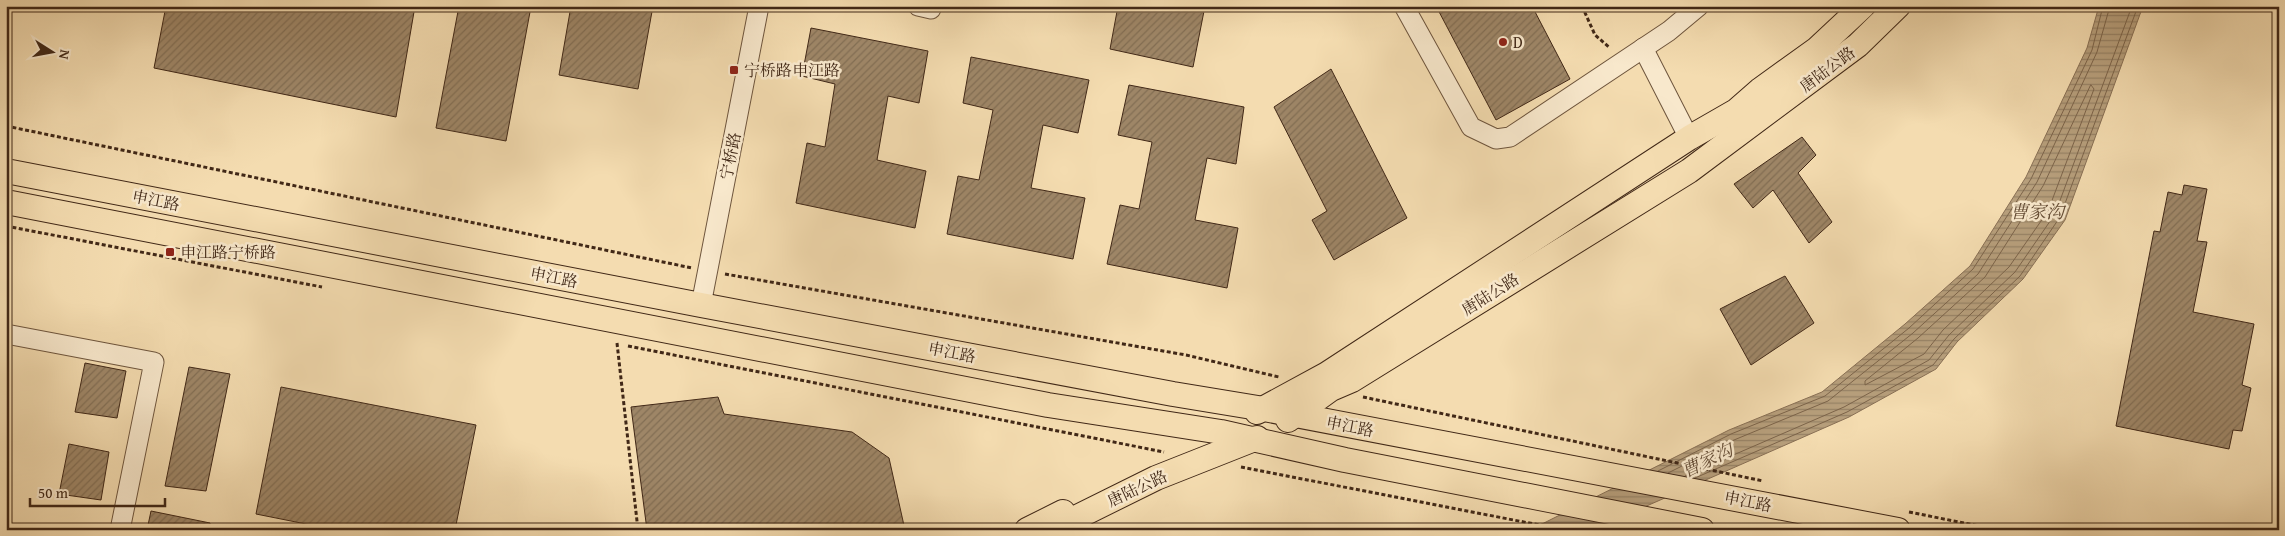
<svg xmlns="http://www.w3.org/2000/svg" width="2285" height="536" font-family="'Gentium Book Plus','Noto Serif SC',serif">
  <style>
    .water { fill: url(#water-rules); stroke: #886f54 }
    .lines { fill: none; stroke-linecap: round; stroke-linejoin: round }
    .shore { stroke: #7c644a; stroke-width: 1 }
    .building { fill: url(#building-hatch); stroke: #412817 }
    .minor-casing { stroke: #6e553d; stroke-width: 21 }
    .major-casing { stroke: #412817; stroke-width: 26 }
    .path { stroke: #412817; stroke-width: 3; stroke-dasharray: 4 2.5; stroke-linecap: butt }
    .minor { stroke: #f8e8cc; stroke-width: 19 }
    .major { stroke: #f4dcb0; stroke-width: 24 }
    .poi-dot { fill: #8f2418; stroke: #f8e8cc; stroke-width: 2 }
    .labels { text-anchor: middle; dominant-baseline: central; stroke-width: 5; stroke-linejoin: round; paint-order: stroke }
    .poi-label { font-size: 16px; fill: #412817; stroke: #f8e8cc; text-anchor: start }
    .street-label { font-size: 16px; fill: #412817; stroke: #f8e8cc }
    .water-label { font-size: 18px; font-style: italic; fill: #644c35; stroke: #f8e8cc }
  </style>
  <defs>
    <pattern id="water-rules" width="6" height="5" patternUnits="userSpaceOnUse" patternTransform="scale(1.25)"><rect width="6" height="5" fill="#b79f7c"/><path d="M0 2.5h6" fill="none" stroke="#968265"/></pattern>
    <pattern id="building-hatch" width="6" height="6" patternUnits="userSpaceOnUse" patternTransform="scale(1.25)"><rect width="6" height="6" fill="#9e8667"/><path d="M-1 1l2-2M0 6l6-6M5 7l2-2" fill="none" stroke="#826e54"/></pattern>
  </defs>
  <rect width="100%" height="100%" fill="#f4dcb0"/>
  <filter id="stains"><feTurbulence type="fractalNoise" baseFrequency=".004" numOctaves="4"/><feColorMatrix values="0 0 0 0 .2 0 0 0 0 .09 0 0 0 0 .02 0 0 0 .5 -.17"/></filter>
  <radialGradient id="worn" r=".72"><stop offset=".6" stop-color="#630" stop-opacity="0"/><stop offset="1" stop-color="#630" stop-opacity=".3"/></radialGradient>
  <!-- water -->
  <polygon class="water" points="2099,6 2143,6 2065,220 2023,279 1957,342 1936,369 1849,417 1592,530 1530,530 1729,430 1822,392 1905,324 1970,266 2026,177 2087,48"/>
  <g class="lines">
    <!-- shore -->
    <g class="shore">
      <polygon points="2091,85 2094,89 2048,211 2009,267 1943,330 1924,354 1865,385 1865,381 1918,338 1985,277 2043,186"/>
      <polyline points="1658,471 1731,434 1825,396 1909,328 1973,269 2031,179 2092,50 2103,6"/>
      <polyline points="1668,473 1734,440 1828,401 1913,333 1978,274 2037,182 2097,52 2110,6"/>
      <polyline points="1685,476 1844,407 1929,360 1949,335 2015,272 2055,214 2132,6"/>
      <polyline points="1695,478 1847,412 1933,365 1954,339 2020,276 2060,217 2138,6"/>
    </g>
  </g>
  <!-- building -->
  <g class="building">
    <polygon points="166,6 415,6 396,117 154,68"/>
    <polygon points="459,6 501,6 530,12 506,141 436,128"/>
    <polygon points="571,6 653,6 638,89 559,75"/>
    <polygon points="1118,6 1205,6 1193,67 1110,49"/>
    <polygon points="1436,6 1532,6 1570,79 1496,120"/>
    <polygon points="811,28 928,51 919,103 888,96 877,160 926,171 915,228 796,203 807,143 825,147 835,84 802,76"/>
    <polygon points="971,57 1089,80 1078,133 1043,125 1031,188 1085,198 1073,259 947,234 958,176 979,180 993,110 963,103"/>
    <polygon points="1331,69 1407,218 1334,260 1312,220 1327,211 1274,107"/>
    <polygon points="1129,85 1244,107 1236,164 1207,158 1195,220 1238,228 1227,288 1107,264 1120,205 1139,209 1152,142 1118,135"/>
    <polygon points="1802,137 1816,155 1798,173 1832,222 1809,243 1773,190 1753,208 1734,184"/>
    <polygon points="2184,185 2207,189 2197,241 2207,242 2193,312 2254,324 2242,385 2251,388 2242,431 2233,430 2229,449 2116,426 2154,231 2160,232 2168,192 2182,195"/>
    <polygon points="1785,276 1814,323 1751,365 1720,309"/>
    <polygon points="85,363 126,371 117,418 75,412"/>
    <polygon points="189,367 230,374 206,491 165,486"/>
    <polygon points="281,387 476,425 455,530 336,530 256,514"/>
    <polygon points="718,397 724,414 852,432 889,458 905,530 647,530 631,407"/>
    <polygon points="69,444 109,452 101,500 59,494"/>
    <polygon points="151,511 210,523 210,530 147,530"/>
  </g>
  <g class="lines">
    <!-- minor casing -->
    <g class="minor-casing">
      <g id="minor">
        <polyline points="918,6 931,9 932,6"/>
        <polyline points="1404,6 1471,127 1496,139 1510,137 1669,31 1699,6"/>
        <polyline points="1643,48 1689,138"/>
        <polyline points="701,305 759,6"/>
        <polyline points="6,334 154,362 120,530"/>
      </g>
    </g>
    <!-- major casing -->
    <g class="major-casing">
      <g id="major">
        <polyline points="6,171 701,305 1173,394 1264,409 1898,530"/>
        <polyline points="6,202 1048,405 1221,432 1345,460 1702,530"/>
        <polyline points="1257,412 1327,374 1689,138 1736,111 1760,90 1817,49 1863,6"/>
        <polyline points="1288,420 1331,389 1352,380 1689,171 1858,45 1898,6"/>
        <polyline points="1027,530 1063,512"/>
        <polyline points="1051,530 1156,478 1257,438"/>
      </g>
    </g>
    <!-- path -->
    <g class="path">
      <polyline points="1582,6 1595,35 1610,48"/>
      <polyline points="6,126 692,268"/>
      <polyline points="6,226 322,287"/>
      <polyline points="725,274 1186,355 1279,377"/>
      <polyline points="617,343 638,530"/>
      <polyline points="628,346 1164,452"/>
      <polyline points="1363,397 1763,481"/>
      <polyline points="1241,467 1565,530"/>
      <polyline points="1909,512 1999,530"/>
    </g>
    <!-- minor -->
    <use href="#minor" class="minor"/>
    <!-- major -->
    <use href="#major" class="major"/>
  </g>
  <!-- markers -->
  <g class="poi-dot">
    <circle cx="1503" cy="42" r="5"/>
    <rect x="729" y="65" width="10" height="10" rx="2.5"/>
    <rect x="165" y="247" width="10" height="10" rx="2.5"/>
  </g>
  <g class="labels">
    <!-- poi labels -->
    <g class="poi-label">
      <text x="1513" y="42">D</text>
      <text x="744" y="70">宁桥路申江路</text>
      <text x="180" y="252">申江路宁桥路</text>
    </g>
    <!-- street labels -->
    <g class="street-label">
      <text transform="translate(1827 69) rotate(-37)">唐陆公路</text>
      <text transform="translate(730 156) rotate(-79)">宁桥路</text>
      <text transform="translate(156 200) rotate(11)">申江路</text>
      <text transform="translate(554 277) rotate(11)">申江路</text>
      <text transform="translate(1490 294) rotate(-32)">唐陆公路</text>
      <text transform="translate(952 352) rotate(11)">申江路</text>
      <text transform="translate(1350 426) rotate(11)">申江路</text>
      <text transform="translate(1137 488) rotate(-25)">唐陆公路</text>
      <text transform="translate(1748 501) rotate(11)">申江路</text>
    </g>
    <!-- water labels -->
    <g class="water-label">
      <text x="2037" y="211">曹家沟</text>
      <text transform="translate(1707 460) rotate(-26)">曹家沟</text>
    </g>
  </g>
  <!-- margin -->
  <rect width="2285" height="536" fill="none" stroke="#f4dcb0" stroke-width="25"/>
  <rect x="8" y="8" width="2270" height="521" fill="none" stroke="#412817" stroke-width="2.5"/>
  <rect x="12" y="12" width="2260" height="511" fill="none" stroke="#412817"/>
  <!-- north arrow -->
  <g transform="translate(52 52) rotate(101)" stroke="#f8e8cc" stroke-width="4" paint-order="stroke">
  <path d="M0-4L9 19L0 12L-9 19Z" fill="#412817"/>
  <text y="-8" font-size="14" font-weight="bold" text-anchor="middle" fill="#412817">N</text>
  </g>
  <!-- scale -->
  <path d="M30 498v8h135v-8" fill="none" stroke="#412817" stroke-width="2.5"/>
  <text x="38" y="498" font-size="15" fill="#412817" stroke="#f8e8cc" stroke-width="4" paint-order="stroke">50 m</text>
  <rect width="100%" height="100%" filter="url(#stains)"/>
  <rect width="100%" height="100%" fill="url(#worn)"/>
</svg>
